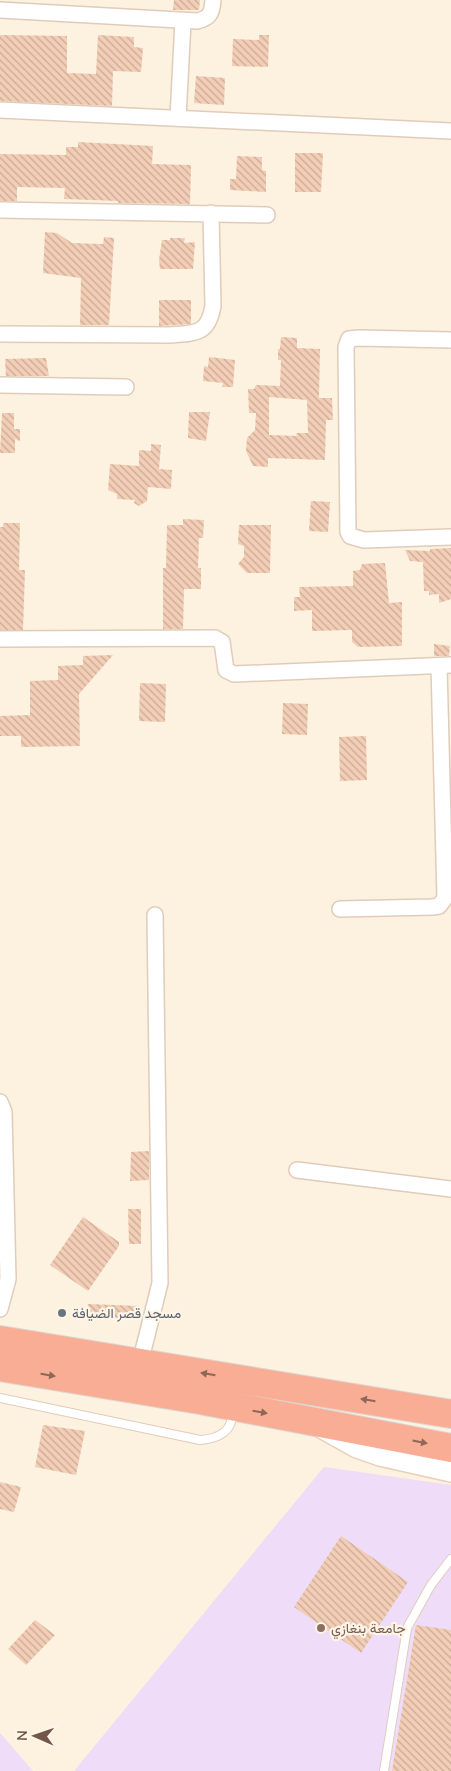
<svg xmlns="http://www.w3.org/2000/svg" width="451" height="1771" font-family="Mulish,Vazirmatn,sans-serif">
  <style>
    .education { fill: #eedcf8 }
    .building { fill: url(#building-back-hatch); fill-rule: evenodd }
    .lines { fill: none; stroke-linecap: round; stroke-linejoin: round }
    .lane-casing { stroke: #e0ccbb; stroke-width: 10 }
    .street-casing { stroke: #e0ccbb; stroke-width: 18 }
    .secondary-casing { stroke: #e8cfbb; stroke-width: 24 }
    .highway-casing { stroke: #ddd6d3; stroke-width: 30 }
    .lane { stroke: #fff; stroke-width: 8 }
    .street { stroke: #fff; stroke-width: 15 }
    .secondary { stroke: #fff; stroke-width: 21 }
    .highway { stroke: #f9ad94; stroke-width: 28 }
    .oneway { fill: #8e6756 }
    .worship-dot { fill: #6b7280; stroke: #fff5e6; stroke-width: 2 }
    .education-dot { fill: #8d6e63; stroke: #fff5e6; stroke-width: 2 }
    .labels { text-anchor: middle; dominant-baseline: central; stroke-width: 4.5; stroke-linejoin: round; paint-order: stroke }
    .worship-label { font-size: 14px; fill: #5b616d; stroke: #fff5e6; text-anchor: start }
    .education-label { font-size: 14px; fill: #785e54; stroke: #fff5e6; text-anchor: start }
  </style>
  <defs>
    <pattern id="building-back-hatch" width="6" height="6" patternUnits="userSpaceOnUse" patternTransform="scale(1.25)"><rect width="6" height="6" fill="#f3ceb6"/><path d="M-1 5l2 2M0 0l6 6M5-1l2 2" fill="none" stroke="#c9aa96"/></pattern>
  </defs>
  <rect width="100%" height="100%" fill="#fdf1df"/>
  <!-- education -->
  <g class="education">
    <polygon points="324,1467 451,1485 451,1771 74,1771"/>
    <polygon points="0,1733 33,1771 0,1771"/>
  </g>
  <!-- building -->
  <g class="building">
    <polygon points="174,0 200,0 199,10 173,10"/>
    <polygon points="0,35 67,36 67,73 96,74 98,35 134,37 134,47 143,48 141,72 113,71 112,106 0,101"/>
    <polygon points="259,35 269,35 268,67 232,66 233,39 259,40"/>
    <polygon points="196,76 225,78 224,105 194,103"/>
    <polygon points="78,142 153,146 152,164 191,165 190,204 118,203 118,201 64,199 65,188 17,187 17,201 0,201 0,154 66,155 66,147 78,147"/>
    <polygon points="295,153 323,153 321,192 295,192"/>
    <polygon points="237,156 262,157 262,170 266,171 266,192 230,190 230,179 236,179"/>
    <polygon points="45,232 57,233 72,243 103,244 104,237 114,238 109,325 80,325 81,278 43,273"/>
    <polygon points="170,238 185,238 184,243 195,242 193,269 160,269 159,260 162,240 170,240"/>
    <polygon points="159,300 191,300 191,324 159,326"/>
    <path d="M 281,337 L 297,338 L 297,348 L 320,349 L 319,398 L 332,398 L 333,420 L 326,420 L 325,460 L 268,458 L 268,467 L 253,466 L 246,451 L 247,438 L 255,430 L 256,413 L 249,413 L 248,389 L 254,389 L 256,385 L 280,386 L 281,360 L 278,360 L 278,349 L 280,349 ZM 269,397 L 307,400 L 308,433 L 296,433 L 297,436 L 269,435 Z"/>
    <polygon points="209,357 235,360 233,387 222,387 223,383 203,381 204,366 208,367"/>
    <polygon points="46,358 49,376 6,376 5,359"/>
    <polygon points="189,412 210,412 206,441 188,438"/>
    <polygon points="2,413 14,413 14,429 20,429 20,441 15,439 15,453 0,453"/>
    <polygon points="151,444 161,445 159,469 172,470 171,489 148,487 147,501 139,506 134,503 135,500 117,499 117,494 108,490 110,464 139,466 139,450 151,451"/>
    <polygon points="311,501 330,502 328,532 309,531"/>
    <polygon points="183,519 204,520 203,538 199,538 198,568 201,568 201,589 184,589 183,629 163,629 163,568 166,568 167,525 183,525"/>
    <polygon points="3,523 20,523 19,570 25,570 23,630 0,630 0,527 3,527"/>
    <polygon points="239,525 271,525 270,573 247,573 238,564 244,557 244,546 238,544"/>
    <polygon points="451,548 451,599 439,603 439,594 429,595 429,591 424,591 423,562 410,561 405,550 430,551 430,549"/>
    <polygon points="385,563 389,603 402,602 402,646 358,647 352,642 352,630 312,631 312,610 294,611 294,597 300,597 299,587 353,586 353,571 360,570 362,564"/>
    <polygon points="434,644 450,646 449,656 434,656"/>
    <polygon points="113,655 79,694 80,746 21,747 21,736 0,736 0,716 30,715 30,681 58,680 58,666 83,665 83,656"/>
    <polygon points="140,683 166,684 165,722 139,721"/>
    <polygon points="283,703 308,704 307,735 282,734"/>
    <polygon points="366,736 367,780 340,781 339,737"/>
    <polygon points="149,1151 149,1180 130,1181 131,1152"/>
    <polygon points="128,1209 141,1209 141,1244 129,1244"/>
    <polygon points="83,1217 119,1242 119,1246 88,1291 50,1265"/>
    <polygon points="88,1304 139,1306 139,1319 87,1316"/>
    <polygon points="43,1425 85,1431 76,1475 35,1467"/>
    <polygon points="0,1482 21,1487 14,1512 0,1509"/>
    <polygon points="341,1536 408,1582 361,1653 294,1607"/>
    <polygon points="35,1620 55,1635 26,1665 8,1649"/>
    <polygon points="416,1625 451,1630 451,1771 392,1771"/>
  </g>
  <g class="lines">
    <!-- lane casing -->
    <g class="lane-casing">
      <g id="lane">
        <path d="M 0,1398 L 200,1440 C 218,1439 234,1431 232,1411"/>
        <polyline points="384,1771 407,1628 431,1585 451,1559"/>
      </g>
    </g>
    <!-- street casing -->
    <g class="street-casing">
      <g id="street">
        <path d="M 0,10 L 197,21 C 210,18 212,13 213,0"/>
        <polyline points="0,110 451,131"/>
        <polyline points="178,118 183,21"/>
        <polyline points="0,210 267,215"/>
        <path d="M 0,334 L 170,335 C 195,333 208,335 213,306 L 211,213"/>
        <polyline points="451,340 358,338 349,339 346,347 348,532 350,536 364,540 451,537"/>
        <polyline points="0,385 126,387"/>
        <polyline points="0,639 215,638 222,642 226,670 234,674 451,665"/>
        <polyline points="340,909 432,907 439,906 445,898 439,666"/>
        <polyline points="0,1102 4,1112 8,1279 0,1309"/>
        <polyline points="297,1170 451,1189"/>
        <polyline points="140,1363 160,1283 155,915"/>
      </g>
    </g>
    <!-- secondary casing -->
    <g class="secondary-casing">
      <polyline id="secondary" points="323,1428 357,1447 380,1455 451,1471"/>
    </g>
    <!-- highway casing -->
    <g class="highway-casing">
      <g id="highway">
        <polyline points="0,1340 451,1414"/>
        <polyline points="0,1367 200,1400 451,1448"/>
      </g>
    </g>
    <!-- lane -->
    <use href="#lane" class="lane"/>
    <!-- street -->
    <use href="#street" class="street"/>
    <!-- secondary -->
    <use href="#secondary" class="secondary"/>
    <!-- highway -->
    <use href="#highway" class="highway"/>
  </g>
  <!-- one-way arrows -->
  <defs><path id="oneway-solid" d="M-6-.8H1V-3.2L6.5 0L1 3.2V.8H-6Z" transform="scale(1.25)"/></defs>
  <g class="oneway">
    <use href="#oneway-solid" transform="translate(208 1374) rotate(-171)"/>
    <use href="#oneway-solid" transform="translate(48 1375) rotate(9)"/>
    <use href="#oneway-solid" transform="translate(368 1400) rotate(-171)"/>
    <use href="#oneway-solid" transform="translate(260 1412) rotate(10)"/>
    <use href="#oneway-solid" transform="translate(420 1442) rotate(11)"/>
  </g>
  <!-- markers -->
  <circle class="worship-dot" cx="62" cy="1313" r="5"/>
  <circle class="education-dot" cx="321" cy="1628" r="5"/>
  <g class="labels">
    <!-- worship labels -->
    <g class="worship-label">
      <text x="72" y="1313">مسجد قصر الضيافة</text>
    </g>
    <!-- education labels -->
    <g class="education-label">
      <text x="331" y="1628">جامعة بنغازي</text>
    </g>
  </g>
  <!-- north arrow -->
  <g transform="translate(35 1736) rotate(272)" stroke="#fff5e6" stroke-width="4" paint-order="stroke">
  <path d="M0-4L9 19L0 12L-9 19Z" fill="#735646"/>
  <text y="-8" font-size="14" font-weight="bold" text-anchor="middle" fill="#735646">N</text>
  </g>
</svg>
